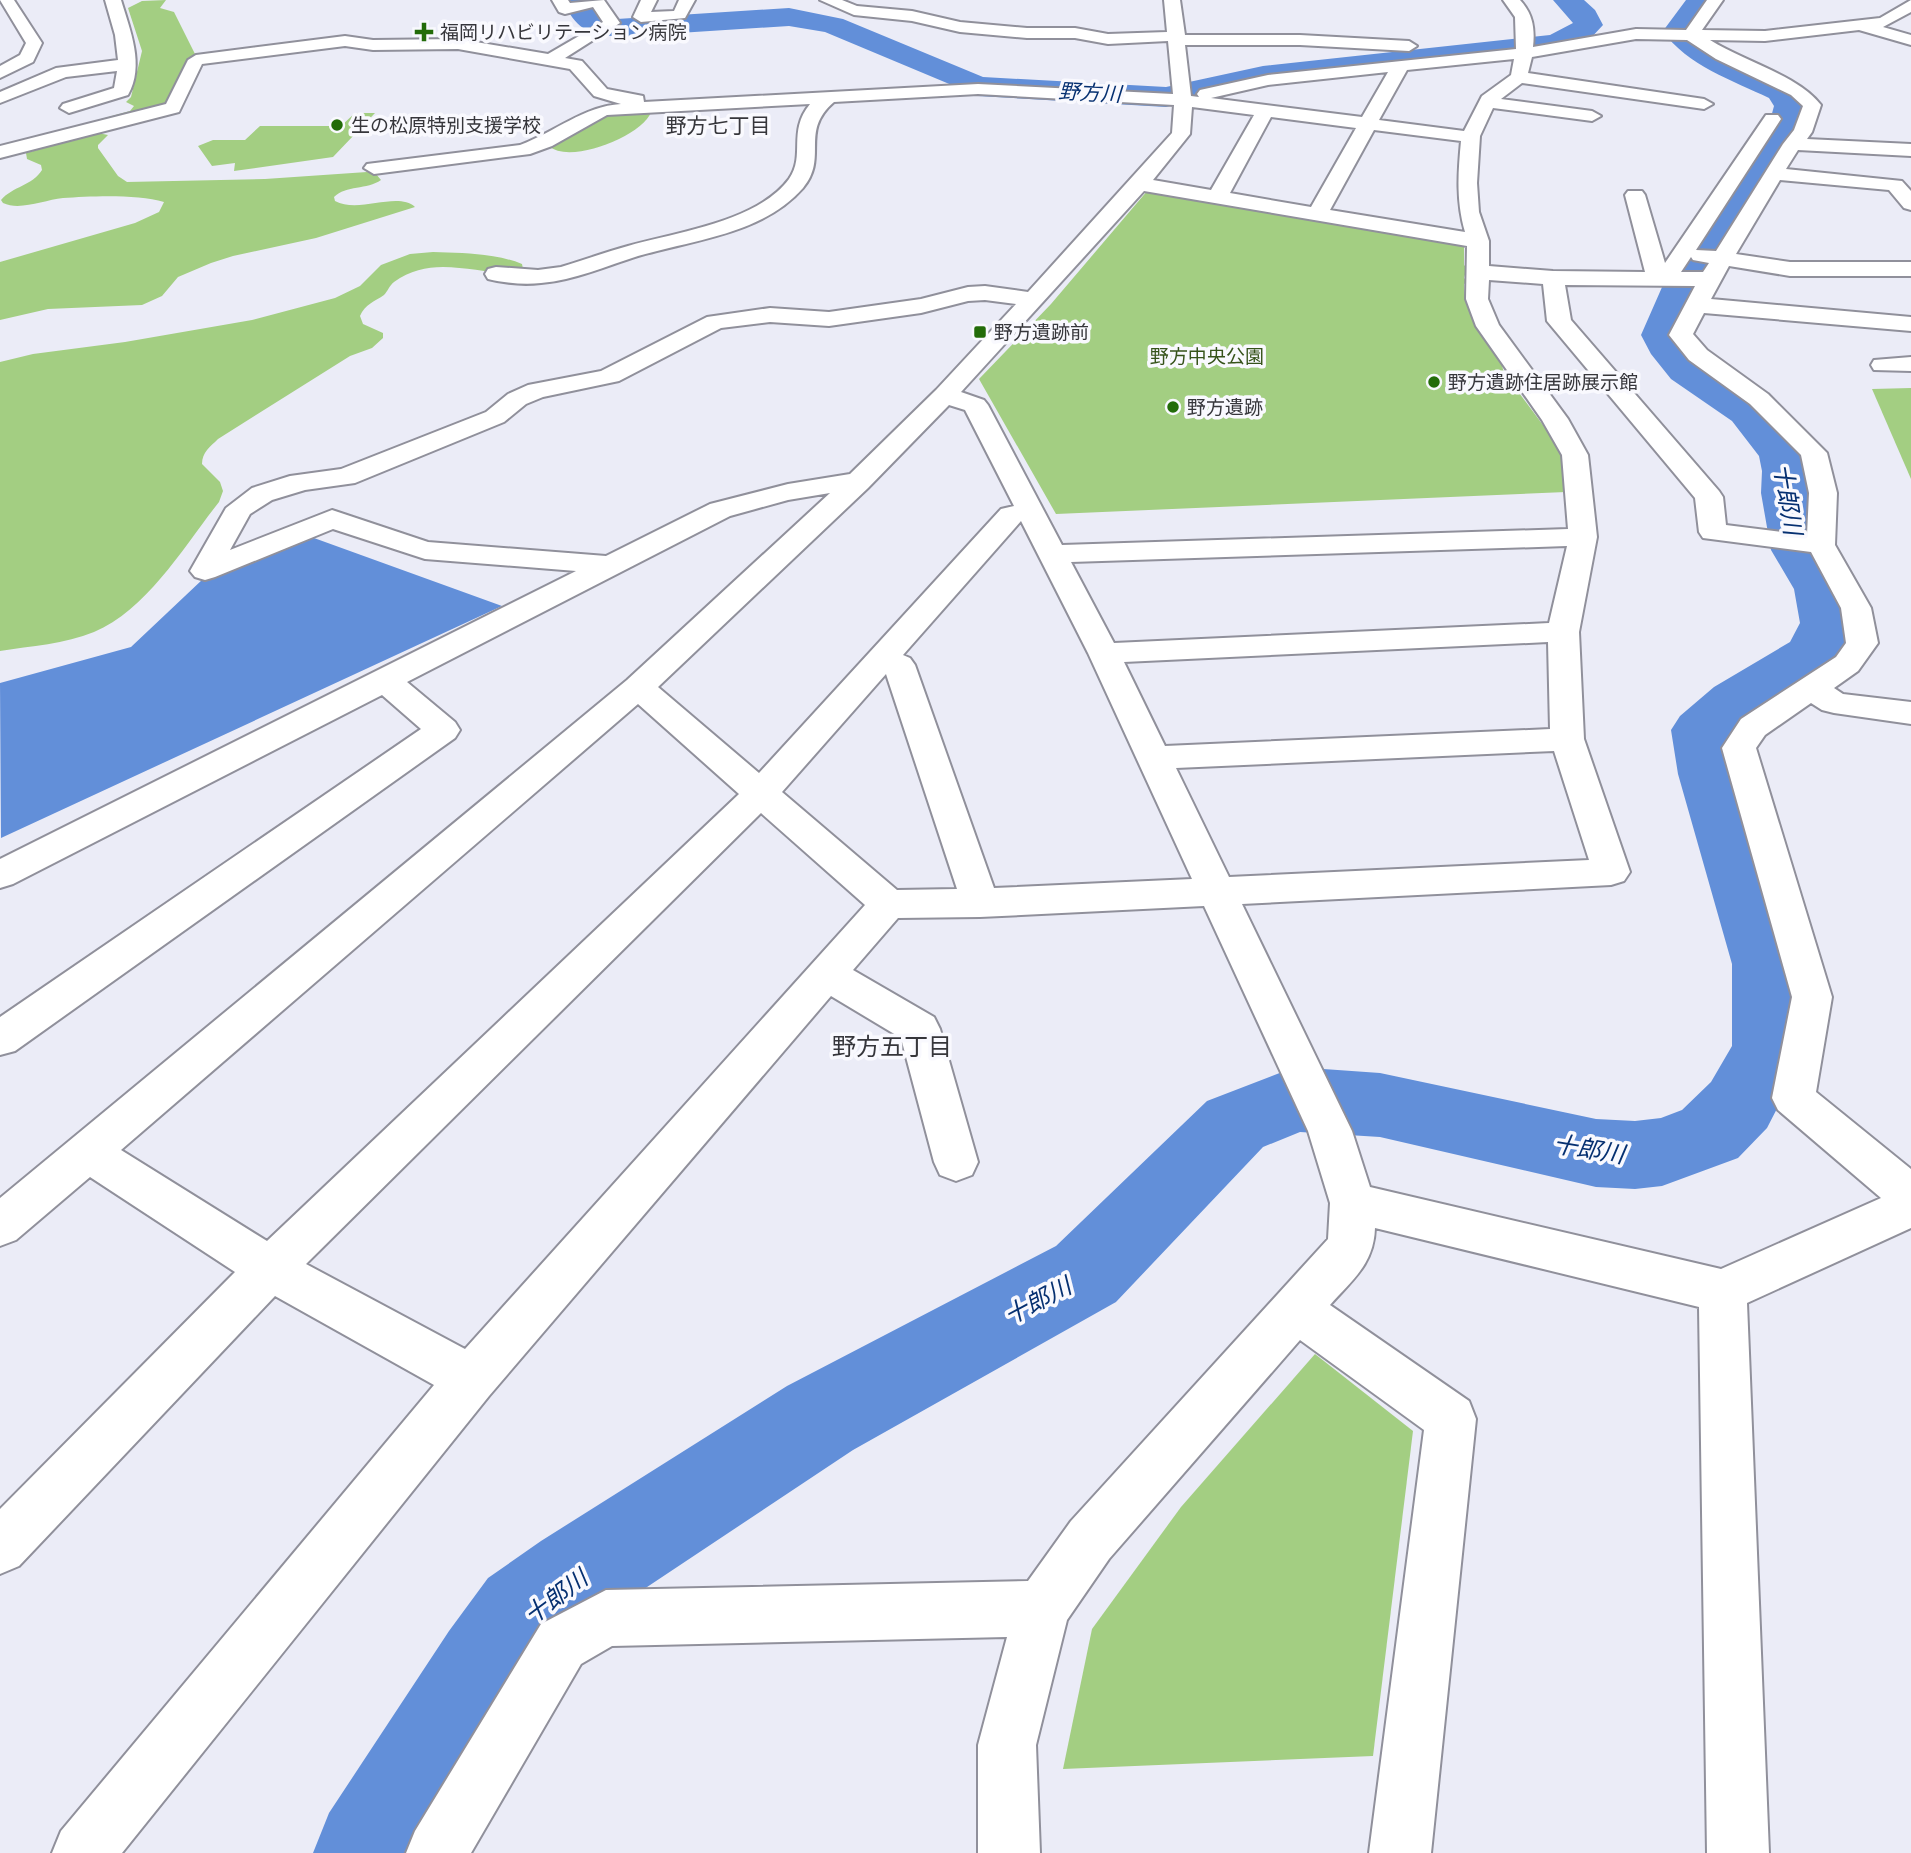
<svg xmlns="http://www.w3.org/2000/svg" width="1911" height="1853" font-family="'Open Sans','Noto Sans JP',sans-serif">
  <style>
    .green { fill: #a3ce82 }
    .water { fill: #628fd9 }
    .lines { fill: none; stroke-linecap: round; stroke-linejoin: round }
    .river { fill: #628fd9; fill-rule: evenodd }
    .minor-casing { stroke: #90909b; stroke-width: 4 }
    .minor { fill: #fff; fill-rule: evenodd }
    .poi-dot { fill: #236c09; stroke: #f9f9fe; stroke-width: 2.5 }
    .labels { text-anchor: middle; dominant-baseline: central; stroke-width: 7; stroke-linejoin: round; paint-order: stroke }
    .far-poi-label { font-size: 19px; fill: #36363b; stroke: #f9f9fe; text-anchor: start }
    .far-park-label { font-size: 19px; fill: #36531a; stroke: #f9f9fe }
    .far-water-label { font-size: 21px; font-style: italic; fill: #063071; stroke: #f9f9fe }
    .far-neighbourhood-label { font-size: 21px; fill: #36363b; stroke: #f9f9fe }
    .water-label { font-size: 24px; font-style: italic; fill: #063071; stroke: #f9f9fe }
    .neighbourhood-label { font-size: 24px; fill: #36363b; stroke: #f9f9fe }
  </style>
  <rect width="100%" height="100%" fill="#ebecf7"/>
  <!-- green -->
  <g class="green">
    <polygon points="166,0 160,8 174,12 197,58 187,60 168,106 0,147 130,111 134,106 126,102 131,97 142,51 128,8 142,1"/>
    <path d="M 651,112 C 643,136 569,165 549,146 L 601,114 Z"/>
    <polygon points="355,113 375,113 333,157 234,171 235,163 212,166 198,146 213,140 245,140 260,126 341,126"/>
    <path d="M 98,133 L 108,135 L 98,145 L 98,148 L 118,176 L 127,182 L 265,179 L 367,172 L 376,174 L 381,180 C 367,190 346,185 334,197 L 335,201 C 359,214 397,191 415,207 L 316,238 L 233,256 L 211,263 L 178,277 L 162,296 L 142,305 L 48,309 L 0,320 L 0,262 L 135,223 L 159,212 L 164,202 C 138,194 91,196 63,198 C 44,200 20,211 3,203 L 1,200 C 13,186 32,186 42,170 L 41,165 L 27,159 L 26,153 Z"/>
    <path d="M 1148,190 L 1464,244 L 1464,265 L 1467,268 L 1464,278 L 1468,282 L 1464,284 C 1464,312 1482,339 1499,359 C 1503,364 1502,369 1505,374 L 1563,452 L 1566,492 L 1056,514 L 979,379 L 1051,304 Z"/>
    <path d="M 433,252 C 462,253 495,253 522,264 L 523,269 L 522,272 C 478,277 435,252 394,282 C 389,286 388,291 384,295 C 374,302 365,304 360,316 L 363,324 L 383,333 L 383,338 L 372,348 L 350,356 L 218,439 C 210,447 202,452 202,464 L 220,482 L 223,491 L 219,502 C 184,546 148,609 94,632 C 65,644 31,646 0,651 L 0,362 L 33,354 L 125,342 L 252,320 L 335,298 L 360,286 L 381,265 L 410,254 Z"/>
    <polygon points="1911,388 1911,479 1872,389"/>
    <polygon points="1315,1354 1413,1431 1373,1756 1063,1769 1092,1629 1181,1507"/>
  </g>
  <!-- water -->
  <polygon class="water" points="314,538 502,606 1,838 0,683 131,647 203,579"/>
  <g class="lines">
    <!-- river -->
    <g class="river">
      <path d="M 563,0 L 591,0 L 601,16 L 617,19 L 789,8 L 843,19 L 983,77 L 1166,87 L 1263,66 L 1550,35 L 1573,23 L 1553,0 L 1584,0 L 1595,10 L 1603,25 L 1589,40 L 1555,52 L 1263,84 L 1166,107 L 978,96 L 825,32 L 789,26 L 617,37 C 586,32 576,30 563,0 Z"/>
      <path d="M 1686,0 L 1714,0 L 1694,30 C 1720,56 1759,64 1790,84 C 1797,89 1802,99 1806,106 L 1801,132 L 1710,269 L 1685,335 L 1703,361 L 1764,401 L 1807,454 L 1812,471 L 1811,493 L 1823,550 L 1848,589 L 1856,623 L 1834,665 L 1756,713 L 1734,735 L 1742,774 L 1804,964 L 1808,1048 L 1767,1128 L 1738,1158 L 1662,1186 L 1635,1189 L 1596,1187 L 1380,1137 L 1300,1132 L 1263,1147 L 1116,1302 L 853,1450 L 611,1611 L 560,1650 L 523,1705 L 433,1853 L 313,1853 L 329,1813 L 449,1631 L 488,1578 L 541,1541 L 787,1386 L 1056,1246 L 1207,1101 L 1295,1067 L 1380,1073 L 1596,1119 L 1635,1121 L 1661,1118 L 1682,1110 L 1711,1082 L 1732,1046 L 1732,964 L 1678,774 L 1671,730 L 1680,716 L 1714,687 L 1790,642 L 1800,623 L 1794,589 L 1771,550 L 1761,493 L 1762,471 L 1759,456 L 1732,421 L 1671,379 L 1651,354 L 1641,335 L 1670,269 L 1767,132 L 1774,106 L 1769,98 C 1734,81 1686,65 1663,31 Z"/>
    </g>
    <!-- minor casing -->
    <g class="minor-casing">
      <g id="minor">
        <polygon points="0,0 14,0 42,43 33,62 0,78 0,66 20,55 26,43"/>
        <path d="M 105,0 L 121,0 C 130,30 145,66 128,95 L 69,113 L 60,108 L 63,104 L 114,88 L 117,71 L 66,77 L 0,103 L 0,92 L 56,68 L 118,60 L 115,35 Z"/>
        <path d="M 552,0 L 568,0 L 570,3 L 604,0 L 620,23 L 565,58 L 582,61 L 607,89 L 643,96 L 644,102 L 978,84 L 1173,94 L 1168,41 L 1108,44 L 1075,38 L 1027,38 L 960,32 L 912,21 L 854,15 L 820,0 L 842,0 L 857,6 L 912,11 L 960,22 L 1027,28 L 1075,28 L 1108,34 L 1167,32 L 1164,0 L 1180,0 L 1185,35 L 1300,35 L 1409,41 L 1417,46 L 1409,51 L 1300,45 L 1185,45 L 1191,96 L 1199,97 L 1197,94 L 1200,90 L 1268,75 L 1516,49 L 1515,17 L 1503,0 L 1520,0 C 1533,14 1535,29 1533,47 L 1636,29 L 1686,30 L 1707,0 L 1723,0 L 1702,30 L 1765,31 L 1880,18 L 1911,0 L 1911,12 L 1883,27 L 1911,35 L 1911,45 L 1859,30 L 1765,41 L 1710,40 C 1743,61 1798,75 1821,105 L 1812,132 L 1807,139 L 1911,144 L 1911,156 L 1798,150 L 1786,169 L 1902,181 L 1911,191 L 1911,210 L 1904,208 L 1889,190 L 1780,180 L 1736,254 L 1790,262 L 1911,262 L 1911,276 L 1790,276 L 1729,266 L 1711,299 L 1911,317 L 1911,331 L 1704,313 L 1693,334 L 1707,350 L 1768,394 L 1827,453 L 1837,493 L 1835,545 L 1871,608 L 1878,643 L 1858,671 L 1834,688 L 1843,694 L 1911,702 L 1911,724 L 1834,713 L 1822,710 L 1811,703 L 1765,735 L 1756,748 L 1832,997 L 1816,1092 L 1911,1169 L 1911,1228 L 1747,1303 L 1769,1853 L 1707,1853 L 1699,1307 L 1375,1228 C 1374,1264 1352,1280 1330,1305 L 1469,1401 L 1476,1419 L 1431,1853 L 1369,1853 L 1424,1430 L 1300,1340 L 1109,1559 L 1067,1620 L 1036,1745 L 1040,1853 L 978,1853 L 978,1745 L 1007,1637 L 612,1646 L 581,1664 L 471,1853 L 406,1853 L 415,1831 L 541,1624 L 606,1590 L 1028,1581 L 1071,1521 L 1328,1239 L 1330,1203 L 1308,1131 L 1204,906 L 980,917 L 898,918 L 853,970 L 934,1017 L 940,1029 L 978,1162 L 972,1175 L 956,1181 L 940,1175 L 934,1162 L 901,1038 L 831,996 L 489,1396 L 122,1853 L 52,1853 L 61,1831 L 434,1385 L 275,1296 L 19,1566 L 0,1574 L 0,1509 L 235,1272 L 90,1177 L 16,1240 L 0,1246 L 0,1198 L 627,680 L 830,493 L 788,500 L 730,516 L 407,682 L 455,722 L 460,730 L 455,738 L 15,1051 L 0,1055 L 0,1017 L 421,729 L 382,695 L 13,884 L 0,888 L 0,859 L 576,571 L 425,559 L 333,529 L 215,577 L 205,580 L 195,577 L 190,571 L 226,508 L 252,488 L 290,476 L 341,469 L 486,412 L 508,394 L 528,385 L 601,371 L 707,317 L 770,308 L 829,312 L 921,299 L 968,287 L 985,286 L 1028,292 L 1172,133 L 1174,105 L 978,94 L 834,102 C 799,132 829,157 803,188 C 763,234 693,240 638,256 C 606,266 575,280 541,283 C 525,285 504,283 488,279 L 485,274 L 488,269 L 496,267 L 538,270 L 561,267 C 584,260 606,252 628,246 C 677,232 757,222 789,179 C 806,155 787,132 810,104 L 607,115 L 552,146 L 530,154 L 374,174 L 364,168 L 367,164 L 520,145 C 555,132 584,106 621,104 L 594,96 L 570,69 L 458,49 L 373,50 L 345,46 L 202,64 L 179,112 L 0,158 L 0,146 L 166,104 L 188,60 L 196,55 L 345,36 L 373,40 L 458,39 L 548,54 L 603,22 L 593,7 L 565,14 L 559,12 ZM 1636,39 L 1687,40 L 1716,59 L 1791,95 L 1803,106 L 1794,130 L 1783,144 L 1716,251 L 1696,250 L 1781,119 L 1778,115 L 1766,115 L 1665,263 L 1645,195 L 1642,191 L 1628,191 L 1625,195 L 1645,272 L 1553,271 L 1489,266 L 1489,241 L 1479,212 L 1477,183 L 1480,136 L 1493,108 L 1592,121 L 1601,116 L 1592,111 L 1501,99 L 1522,83 L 1704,109 L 1713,104 L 1704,99 L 1528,73 L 1532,57 ZM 1514,59 L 1511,75 L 1482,96 L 1464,131 L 1379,120 L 1407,70 ZM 1388,72 L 1362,117 L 1211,98 L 1268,85 ZM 1192,107 L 1254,115 L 1211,190 L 1153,180 L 1190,134 ZM 1271,117 L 1356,128 L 1311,207 L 1230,193 ZM 1374,130 L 1461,141 C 1458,173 1456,201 1465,232 L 1330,210 ZM 1144,191 L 1467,246 L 1466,299 L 1476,326 L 1542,420 L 1562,455 L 1568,529 L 1062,545 L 988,405 L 984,400 L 961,392 ZM 1691,257 L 1693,260 L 1709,263 L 1703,272 L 1681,272 ZM 1489,280 L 1543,284 L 1547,321 L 1695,498 L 1699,532 L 1703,538 L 1811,552 L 1841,608 L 1846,643 L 1836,657 L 1741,719 L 1722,748 L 1792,997 L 1772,1098 L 1778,1110 L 1881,1198 L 1721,1269 L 1370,1187 L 1352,1131 L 1242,904 L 1611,885 L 1624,881 L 1630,872 L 1584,739 L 1579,632 L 1597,537 L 1588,455 L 1568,419 L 1499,325 L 1488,299 ZM 1565,285 L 1695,286 L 1669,335 L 1689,360 L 1750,404 L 1801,455 L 1809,493 L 1807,535 L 1726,525 L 1723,497 L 1719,491 L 1571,320 ZM 985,300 L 1016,304 L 936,390 L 850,474 L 788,484 L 710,504 L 606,556 L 428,542 L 332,510 L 230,550 L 250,514 L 272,500 L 305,490 L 355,483 L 504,422 L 526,404 L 543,397 L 619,381 L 721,328 L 770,322 L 829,326 L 921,313 L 968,301 ZM 949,405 L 965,410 L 1014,506 L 1001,509 L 759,773 L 658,687 L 868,488 ZM 1021,521 L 1088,653 L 1192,879 L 994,888 L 915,665 L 910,658 L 903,655 ZM 1567,546 L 1549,623 L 1114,643 L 1071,562 ZM 1548,642 L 1550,729 L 1165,746 L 1124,662 ZM 886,674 L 957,889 L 897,890 L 782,792 ZM 638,704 L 739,794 L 267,1241 L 121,1150 ZM 1554,751 L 1589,860 L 1229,877 L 1176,768 ZM 761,813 L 865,905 L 465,1349 L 306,1264 Z"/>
        <polygon points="641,0 657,0 651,12 674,11 679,0 695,0 685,18 641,22 633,17"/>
        <polygon points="1911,357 1911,371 1874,370 1871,365 1874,360"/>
      </g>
    </g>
    <!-- minor -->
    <use href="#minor" class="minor"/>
  </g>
  <!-- markers -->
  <g class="poi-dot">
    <path d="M420.5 21.5h7v7h7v7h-7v7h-7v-7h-7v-7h7z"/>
    <circle cx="337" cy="125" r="7"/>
    <rect x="973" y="325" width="14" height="14" rx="3.5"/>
    <circle cx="1434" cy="382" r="7"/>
    <circle cx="1173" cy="407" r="7"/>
  </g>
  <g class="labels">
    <!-- far-poi labels -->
    <g class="far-poi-label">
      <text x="440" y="32">福岡リハビリテーション病院</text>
      <text x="351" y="125">生の松原特別支援学校</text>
      <text x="994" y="332">野方遺跡前</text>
      <text x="1448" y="382">野方遺跡住居跡展示館</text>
      <text x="1187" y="407">野方遺跡</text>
    </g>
    <!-- far-park labels -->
    <g class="far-park-label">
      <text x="1207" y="356">野方中央公園</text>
    </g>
    <!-- far-water labels -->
    <g class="far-water-label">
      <text transform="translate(1090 92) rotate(3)">野方川</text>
    </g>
    <!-- far-neighbourhood labels -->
    <g class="far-neighbourhood-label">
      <text x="718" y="125">野方七丁目</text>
    </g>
    <!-- water labels -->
    <g class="water-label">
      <text transform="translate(1789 499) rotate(81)">十郎川</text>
      <text transform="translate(1589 1148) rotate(9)">十郎川</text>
      <text transform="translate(1037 1300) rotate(-28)">十郎川</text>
      <text transform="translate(555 1596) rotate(-37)">十郎川</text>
    </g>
    <!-- neighbourhood labels -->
    <g class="neighbourhood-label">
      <text x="892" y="1045">野方五丁目</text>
    </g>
  </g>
</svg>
